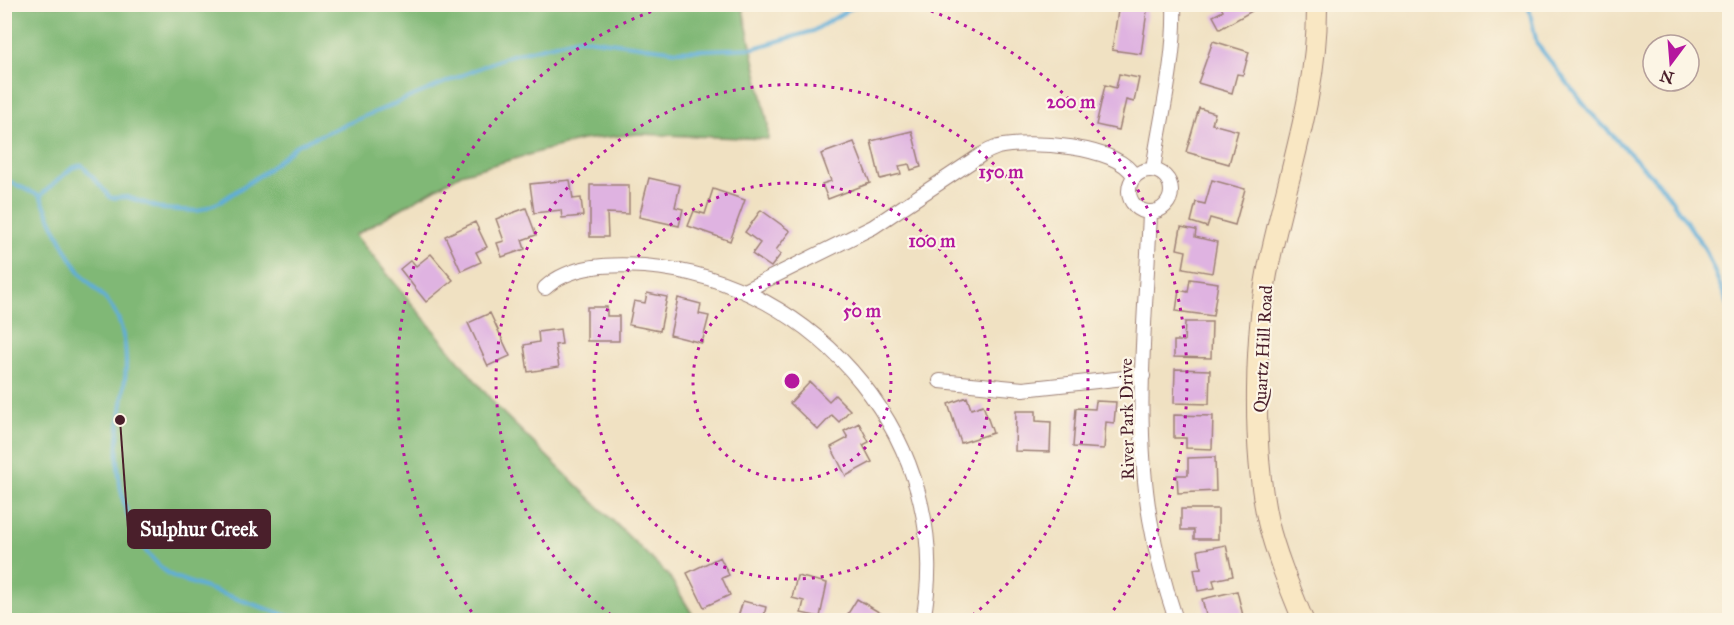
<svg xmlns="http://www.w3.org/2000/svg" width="1734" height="625" viewBox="0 0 1734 625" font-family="'IM FELL Great Primer',serif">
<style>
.forest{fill:#80b876;stroke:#656c50;stroke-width:1.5}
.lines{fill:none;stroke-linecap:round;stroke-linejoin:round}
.stream{stroke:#5eadd8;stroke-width:4}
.building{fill:#dfb3e1}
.street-casing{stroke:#9d8076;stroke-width:16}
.secondary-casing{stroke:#9d8076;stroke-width:22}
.street{stroke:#fff;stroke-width:14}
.secondary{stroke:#f9e7c3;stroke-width:20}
.ring{fill:none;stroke:#b5179e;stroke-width:3;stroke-dasharray:3 6}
.labels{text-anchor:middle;stroke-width:4.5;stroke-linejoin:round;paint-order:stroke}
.street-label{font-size:18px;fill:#4a1f2b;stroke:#fcf5e5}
.centre{fill:#b5179e;stroke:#fcf5e5;stroke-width:3}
.ring-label{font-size:18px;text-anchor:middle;font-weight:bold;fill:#b5179e;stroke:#fcf5e5;stroke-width:4.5;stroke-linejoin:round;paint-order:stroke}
.leader{fill:none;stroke:#4a1f2b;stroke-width:2}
.callout-dot{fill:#4a1f2b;stroke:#fcf5e5;stroke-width:2}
.callout{fill:#4a1f2b;stroke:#4a1f2b;stroke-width:2}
.callout-label{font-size:20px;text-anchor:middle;font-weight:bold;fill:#fff}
</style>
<rect width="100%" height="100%" fill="#fcf5e5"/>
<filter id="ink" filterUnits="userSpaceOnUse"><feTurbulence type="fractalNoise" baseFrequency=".0167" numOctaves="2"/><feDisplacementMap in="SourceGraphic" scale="12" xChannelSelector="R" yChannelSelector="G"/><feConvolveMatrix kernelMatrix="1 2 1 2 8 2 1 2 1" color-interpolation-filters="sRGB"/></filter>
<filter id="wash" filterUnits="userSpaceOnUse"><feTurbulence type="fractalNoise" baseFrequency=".008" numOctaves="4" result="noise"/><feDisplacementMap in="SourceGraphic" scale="24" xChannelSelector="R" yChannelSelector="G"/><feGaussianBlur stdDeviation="1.35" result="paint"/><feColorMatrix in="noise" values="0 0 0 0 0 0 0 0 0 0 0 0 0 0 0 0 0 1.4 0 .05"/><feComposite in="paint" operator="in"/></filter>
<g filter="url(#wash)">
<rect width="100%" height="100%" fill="#f0e1c2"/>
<path class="forest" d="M4,5H742L768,124V139L637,134L581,140L461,174L355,235L498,408L669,576L696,620H5Z"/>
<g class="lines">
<path class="stream" d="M1528,4L1537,44L1590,112L1664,189L1705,249L1730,309
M4,179L40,196C52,220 62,247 78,269C90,287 109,297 118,318C135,363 120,396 118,440C115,489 130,550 174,577L299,620
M40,196L72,168L82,165L111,198L127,197L163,209L198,211L220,202L266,171L297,145L508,56L579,38L677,51L754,48L813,31L858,4"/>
</g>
<g id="blocks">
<path class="building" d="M1119,4H1148L1141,54L1112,50Z
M1219,4H1249L1252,11L1220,29L1213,16L1223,11Z
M1213,41L1249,52L1243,75L1237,74L1232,93L1198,83Z
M1119,74L1139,78L1134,102L1126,100L1119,130L1096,125L1105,85L1116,88Z
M1199,108L1215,113L1212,124L1238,131L1229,164L1186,152Z
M912,131L921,167L911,170L909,164L899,166L901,174L880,179L871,141Z
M854,142L870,183L828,199L822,184L831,181L821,154Z
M649,178L680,185L675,207L683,209L679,226L639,217Z
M570,180L573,199L581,198L583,216L562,218L561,210L534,213L530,184Z
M1212,180L1245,189L1235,225L1210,218L1207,227L1191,222L1196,202L1205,204Z
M590,185H629V214L607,213L608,237H590Z
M713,189L745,200L730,241L688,226L694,211L705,214Z
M526,208L536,235L522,240L525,249L502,257L497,243L504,241L496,219Z
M761,210L790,231L776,250L781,254L771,267L752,254L760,243L745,232Z
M475,222L487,247L476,252L481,262L461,271L445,236Z
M1181,227L1196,230L1195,237L1217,242L1212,273L1183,268L1186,251L1177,249Z
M431,254L453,280L426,302L400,269L411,260L416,266Z
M1190,279L1218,283L1213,316L1176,311L1179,290L1188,292Z
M647,293L667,297L660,331L629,325L634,301L645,303Z
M678,298L701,304L699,314L709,316L702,343L670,335Z
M587,307H607V316H619V341H587Z
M490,313L510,356L488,366L468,323Z
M1185,322H1212L1211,358L1174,357V341H1184Z
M560,329L562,344L555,345L559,367L528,372L524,345L539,342L538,332Z
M1175,369L1210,370L1209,404L1174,403Z
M810,382L829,401L835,395L850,410L839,422L832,415L818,430L790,403Z
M967,397L971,409L983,405L993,433L961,443L948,404Z
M1096,401L1116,402L1114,423L1106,422L1104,449L1073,447L1076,408L1095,409Z
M1016,411H1036V421L1051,422L1050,452L1015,451Z
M1174,415L1213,416L1212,449L1186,448V438H1174Z
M859,423L869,442L863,445L872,462L846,476L831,447L848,438L844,431Z
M1215,457L1216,491L1178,493L1177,475H1188V458Z
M1181,509H1218V539H1194V530H1181Z
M1226,545L1233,576L1213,580L1215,588L1198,591L1194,569L1201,568L1198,550Z
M720,557L729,575L722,578L730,595L704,607L687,573Z
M797,576L827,583L820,617L801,613L804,601L792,598Z
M1237,591L1244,620H1220L1219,616L1207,619L1202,599Z
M857,599L887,617L884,620H844Z
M743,601L766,607L763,620H737Z"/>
</g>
</g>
<g filter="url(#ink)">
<use href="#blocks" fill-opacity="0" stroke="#9d8076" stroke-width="1.5"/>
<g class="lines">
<defs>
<path id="street" d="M1129 191a21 21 0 1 1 42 0a21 21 0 1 1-42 0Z
M1153,170C1161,115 1176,61 1174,4
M1150,213C1146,314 1133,418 1150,519C1156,554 1165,587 1176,620
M545,288C571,264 611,264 644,266C818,279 957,446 923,620
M746,290L873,227L981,155C986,152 992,149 998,147C1029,140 1117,145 1134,176
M940,381L1023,389L1143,376"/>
<path id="secondary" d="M1303,620C1290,588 1276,555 1268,522C1252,450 1254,330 1270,259C1288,174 1318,93 1317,4"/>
</defs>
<use href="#street" class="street-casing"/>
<use href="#secondary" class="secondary-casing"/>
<use href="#street" class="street"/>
<use href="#secondary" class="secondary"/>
</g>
</g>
<g class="ring">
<circle cx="792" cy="381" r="99"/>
<circle cx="792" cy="381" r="198"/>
<path d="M618 620A296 296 0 1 1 966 620"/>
<path d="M477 619A395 395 0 0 1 670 5M914 5A395 395 0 0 1 1107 619"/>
</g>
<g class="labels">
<g class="street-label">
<text transform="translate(1263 349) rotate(-87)" y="6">Quartz Hill Road</text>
<text transform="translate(1127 419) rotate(-91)" y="6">River Park Drive</text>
</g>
</g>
<circle cx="792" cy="381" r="9" class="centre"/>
<g class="ring-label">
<text x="1071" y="108">200 m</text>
<text x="1001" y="178">150 m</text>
<text x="932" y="247">100 m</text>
<text x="862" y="317">50 m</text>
</g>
<path class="leader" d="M120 420L128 529"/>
<circle class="callout-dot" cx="120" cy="420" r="6"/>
<rect class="callout" x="128" y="510" width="142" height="38" rx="6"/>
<g class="callout-label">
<text x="199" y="536">Sulphur Creek</text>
</g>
<rect width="1734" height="625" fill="none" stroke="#fcf5e5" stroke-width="24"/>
<g transform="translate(1671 63) rotate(196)"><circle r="28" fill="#fcf5e5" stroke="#b59f9b" stroke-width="1.5"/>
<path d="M0-4.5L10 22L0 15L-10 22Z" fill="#b5179e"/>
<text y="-9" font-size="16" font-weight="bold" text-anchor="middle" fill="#4a1f2b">N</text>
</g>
</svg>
